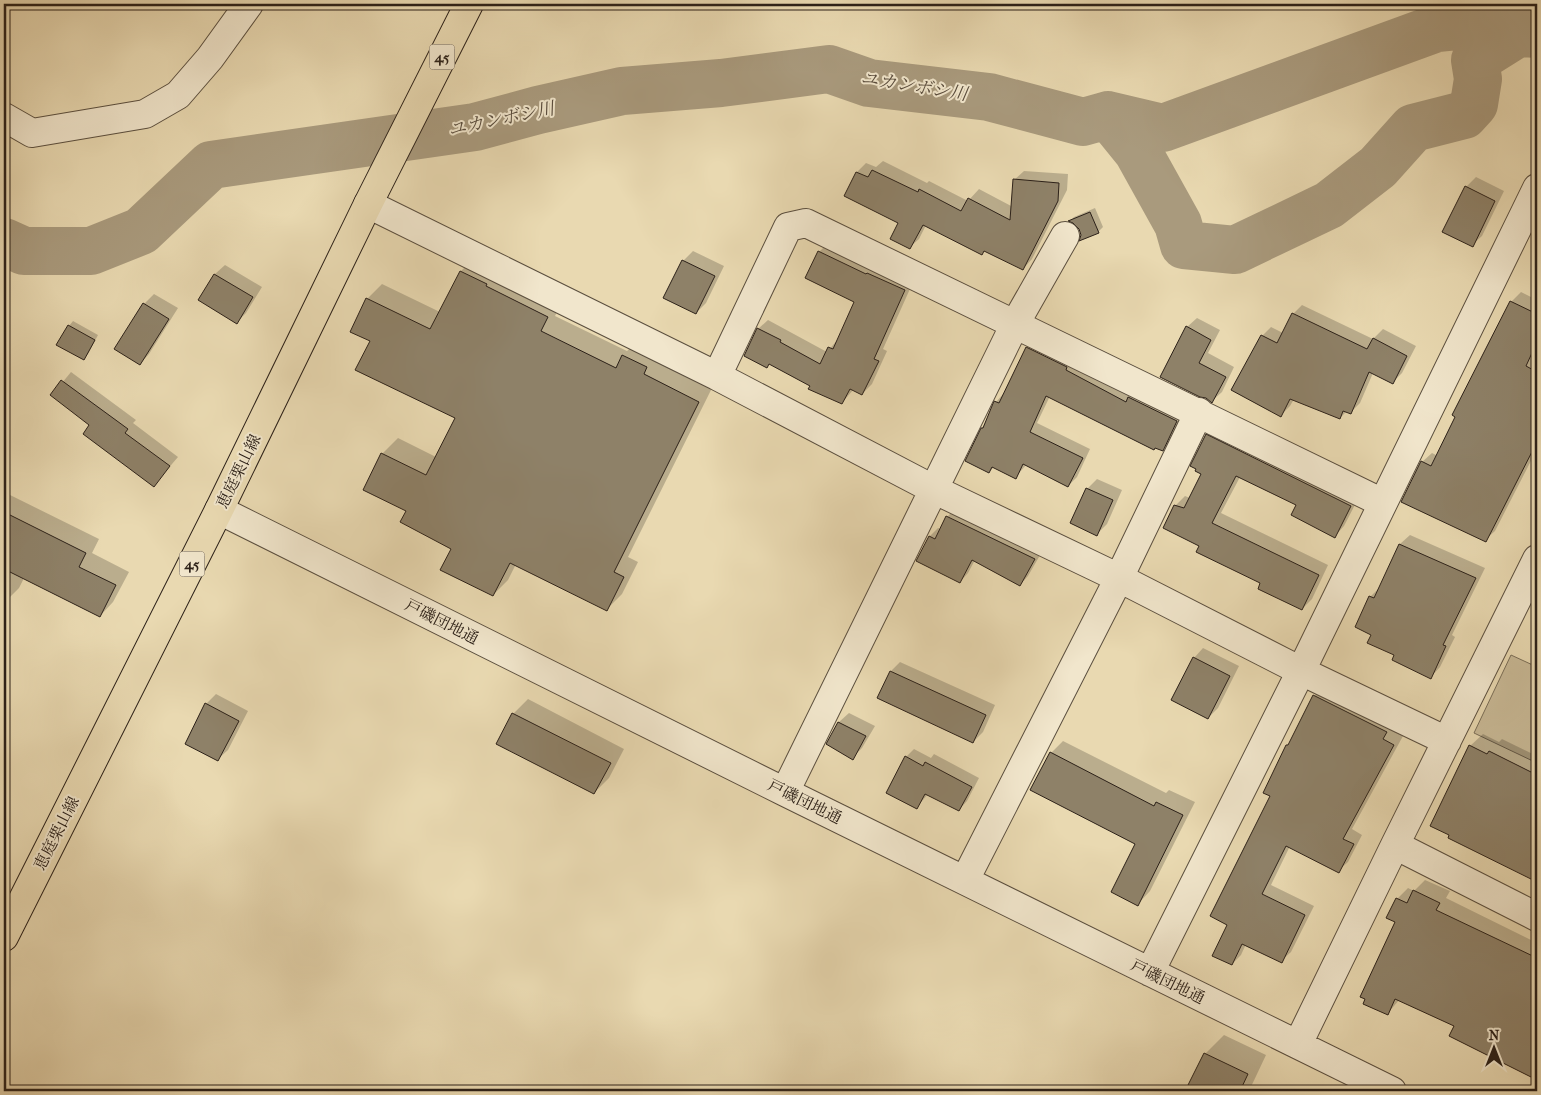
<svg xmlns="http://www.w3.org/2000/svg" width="1541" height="1095" viewBox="0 0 1541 1095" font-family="'IM FELL French Canon','Noto Serif JP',serif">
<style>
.green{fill:#c9ba97;stroke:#7a6e58}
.shadow{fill:#0003}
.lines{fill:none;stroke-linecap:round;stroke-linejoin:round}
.river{stroke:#a99a7d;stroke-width:48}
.building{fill:#8e8168;stroke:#2c2119}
.minor-casing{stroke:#5b4f3f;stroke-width:30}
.major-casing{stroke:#2c2119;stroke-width:30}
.minor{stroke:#f1e6cc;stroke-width:28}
.major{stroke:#e9d9b1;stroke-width:28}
.labels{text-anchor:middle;stroke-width:4;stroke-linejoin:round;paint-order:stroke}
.shield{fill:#f1e6cc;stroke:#675c4f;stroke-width:1}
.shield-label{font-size:15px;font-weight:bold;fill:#2c2119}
.street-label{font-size:16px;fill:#2c2119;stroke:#f1e6cc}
.water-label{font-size:18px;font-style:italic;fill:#584b3c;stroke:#f1e6cc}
</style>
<rect width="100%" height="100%" fill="#e9d9b1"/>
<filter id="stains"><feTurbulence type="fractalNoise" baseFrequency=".004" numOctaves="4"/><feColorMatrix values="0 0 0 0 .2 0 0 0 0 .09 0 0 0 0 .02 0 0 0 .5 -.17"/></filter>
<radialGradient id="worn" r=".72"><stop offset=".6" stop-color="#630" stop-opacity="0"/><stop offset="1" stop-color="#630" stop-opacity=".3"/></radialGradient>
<path class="green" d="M1511,655L1537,667V763L1474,733Z"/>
<path class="shadow" d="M883,161L927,183L929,181L968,201L979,189L1013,207L1014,180L1024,171L1068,174L1067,190L1032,259L1023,269L985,250L982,254L926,225L919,239L909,248L899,223L845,196L857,172L866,163L876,167Z
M1476,177L1504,191L1482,236L1472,245L1466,187Z
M1095,208L1103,227L1098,232L1082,235L1080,228L1071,220L1074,217Z
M829,242L914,280L883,349L887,351L872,384L862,394L853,390L842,403L811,386L758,329L768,320L827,352L839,338L855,301L819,252Z
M693,251L724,266L706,303L696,313L683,261Z
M476,256L562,302L555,316L627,351L638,341L713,386L628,557L638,562L622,594L607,609L516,564L508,580L493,595L453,548L408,510L365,489L382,454L398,438L436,457L456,417L371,341L367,299L382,284L440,312L461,271Z
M225,265L262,287L246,313L237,322L200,300L215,274Z
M1521,292L1537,300V449L1495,531L1485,540L1422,462L1432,453L1438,456L1457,417L1454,415L1511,302Z
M154,294L178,308L149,354L140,364L115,349L144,304Z
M1302,305L1373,339L1383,329L1416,346L1402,373L1393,382L1373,373L1360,403L1351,412L1347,411L1340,418L1294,399L1290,406L1281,415L1262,336L1271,327L1283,333L1293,314Z
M1197,318L1220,330L1208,353L1234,367L1222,392L1212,401L1207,397L1187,327Z
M73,321L98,335L88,354L83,358L69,326Z
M1035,339L1185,412L1171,441L1162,450L1050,396L1037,423L1090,449L1077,477L1068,486L1026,465L1015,478L994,467L989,472L982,428L996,402L1004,393L1027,348Z
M71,372L136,420L133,423L178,457L154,485L91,425L52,395Z
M1216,425L1359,497L1344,526L1335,536L1298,504L1240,477L1221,513L1328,565L1312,599L1302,609L1200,545L1175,506L1185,496L1190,498L1203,474L1207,435Z
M1097,479L1122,490L1107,524L1097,534L1087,489Z
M4,492L99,539L92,553L129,572L113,602L100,616L24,578L19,588L5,602L4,601Z
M956,508L1043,550L1028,576L1020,585L975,560L968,573L960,582L918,560L930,536L938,528L941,529L947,517Z
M1410,535L1485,568L1452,635L1455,637L1440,667L1431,677L1396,655L1372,634L1356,626L1370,597L1380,587L1400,544Z
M1203,648L1239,666L1218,708L1208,718L1194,658Z
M900,662L995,705L983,732L973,742L891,671Z
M1323,687L1395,722L1391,730L1403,736L1352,829L1362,835L1348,862L1338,871L1290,846L1271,885L1314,906L1291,952L1281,961L1246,944L1241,955L1232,964L1229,924L1287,745L1291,742L1314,696Z
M216,694L248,711L228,750L218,759L206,704Z
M528,699L624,749L609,778L594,793L513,714Z
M849,713L875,726L862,748L852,758L827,744L839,722Z
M1483,734L1499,742L1502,739L1537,756V881L1488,857L1470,746Z
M1063,741L1166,793L1169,790L1195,802L1150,891L1138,904L1136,844L1051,753Z
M914,749L931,758L934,754L979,778L967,801L959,810L928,794L917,807L906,757Z
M1425,880L1450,891L1446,898L1537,943V1091H1530L1536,1078L1456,1026L1400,999L1388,1013L1397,921V899L1408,888L1414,891Z
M1224,1035L1266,1055L1249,1091H1187L1205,1054Z"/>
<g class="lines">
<path class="river" d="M1108,115L1163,128L1437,28L1497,22L1518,33
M4,242L24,251H91L141,231L211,165L475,127L538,110L622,91L721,83L829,69L869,83L989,97L1083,122L1108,115L1138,152L1178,224L1184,245L1235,250L1329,205L1378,167L1413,128L1464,115L1474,104L1478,79L1475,60L1518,33L1537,34"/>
</g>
<path class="building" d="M872,170L918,192L919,189L961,211L968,198L1010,220L1013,179L1059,183L1058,201L1023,270L984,251L982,255L923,225L910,249L890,239L898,223L844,196L856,172L868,177Z
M1465,186L1495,201L1473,247L1442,232Z
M1090,212L1099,233L1079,241L1081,235L1079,229L1073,223L1068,221Z
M818,251L866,274L867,273L905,290L874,359L879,361L862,395L850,389L842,404L808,389L810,386L769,364L767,368L744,356L757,328L781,340L780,342L820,364L828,347L833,349L854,302L805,278Z
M682,260L715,276L696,314L663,298Z
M460,271L487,284L486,286L548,317L541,331L616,368L622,355L647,367L644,374L699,402L614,572L624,577L607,611L510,563L493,596L440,570L451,549L400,522L406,511L363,490L381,453L426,475L455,418L355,370L370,341L350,332L366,298L430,329Z
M214,274L253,297L237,324L198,300Z
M1510,301L1537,314V342L1526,366L1537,372V442L1486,542L1401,502L1421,461L1431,466L1455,417L1452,415Z
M143,303L169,319L140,365L114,349Z
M1292,313L1367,349L1373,338L1407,356L1393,384L1369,372L1351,414L1343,411L1340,419L1290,399L1281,417L1231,390L1261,335L1277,343Z
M68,325L95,340L84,360L56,345Z
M1186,326L1211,340L1199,363L1226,377L1212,403L1206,398L1200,397L1160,377Z
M1026,347L1067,367L1066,370L1126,402L1128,397L1177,421L1163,451L1155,448L1154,450L1046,396L1030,432L1083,458L1068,487L1023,464L1016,479L992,467L989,473L965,461L981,428H983L994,401L999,403Z
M61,380L128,429L125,433L170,466L154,487L83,434L89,425L50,395Z
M1206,434L1351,506L1335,538L1291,515L1296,505L1236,476L1212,523L1319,575L1302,610L1258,589L1260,583L1196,552L1199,546L1163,528L1174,505L1184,508L1201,474L1195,471L1196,469L1190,466Z
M1086,488L1113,500L1097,536L1070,523Z
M4,512L86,553L79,567L116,585L100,617L4,569Z
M946,516L1035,559L1020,586L972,560L960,583L916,561L929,536L935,539Z
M1399,544L1476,578L1443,645L1446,646L1431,679L1392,660L1394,655L1367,643L1371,635L1355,627L1369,596L1374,598Z
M1193,657L1230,676L1208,719L1171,700Z
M890,671L986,715L973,743L877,698Z
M1313,695L1387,732L1383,739L1394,745L1343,839L1354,844L1339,873L1286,846L1262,894L1305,915L1282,963L1242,944L1232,965L1212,956L1227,925L1210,916L1270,796L1263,793L1286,745H1288Z
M205,703L239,721L218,761L185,744Z
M512,713L611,763L594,794L496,744Z
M838,722L866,736L853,760L826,744Z
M1469,745L1487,754L1489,751L1537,775V882L1448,838L1449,835L1430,826Z
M1050,752L1154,806L1156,802L1183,815L1138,906L1111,892L1135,844L1030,790Z
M905,756L923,766L925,762L972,787L959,811L925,794L917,809L886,793Z
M1413,890L1440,903L1436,910L1537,958V1080L1449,1036L1454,1026L1395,999L1388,1015L1363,1004L1365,999L1360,997L1395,922L1386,918L1396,898L1407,903Z
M1204,1053L1248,1074L1240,1091H1185Z"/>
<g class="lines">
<defs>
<path id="minor" d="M4,117L32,133L145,114L178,95L210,58L249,4
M368,204L717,376L933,489L1119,578L1301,671L1447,741
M717,376L788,227L806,223L1383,503
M219,510L785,792L1392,1091
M785,792L1015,324L1065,236
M1395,845L1537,917
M965,880L1119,578L1199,412
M1150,972L1301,671L1537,188
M1298,1044L1395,845L1537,559"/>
<path id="major" d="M4,937L219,510L368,204L469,4"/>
</defs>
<use href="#minor" class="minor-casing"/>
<use href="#major" class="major-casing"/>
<use href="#minor" class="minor"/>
<use href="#major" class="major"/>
</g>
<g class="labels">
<g class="shield">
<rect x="429.5" y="44.5" width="25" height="25" rx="4"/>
<rect x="179.5" y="551.5" width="25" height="25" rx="4"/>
</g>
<g class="shield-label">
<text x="442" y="62">45</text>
<text x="192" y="569">45</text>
</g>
<g class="street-label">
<text transform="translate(238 471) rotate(-64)" y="6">恵庭栗山線</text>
<text transform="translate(442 621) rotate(27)" y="6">戸磯団地通</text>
<text transform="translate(805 801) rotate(26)" y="6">戸磯団地通</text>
<text transform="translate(56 833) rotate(-63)" y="6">恵庭栗山線</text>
<text transform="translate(1168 981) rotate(26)" y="6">戸磯団地通</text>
</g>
<g class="water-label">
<text transform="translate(914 86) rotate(9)" y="6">ユカンボシ川</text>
<text transform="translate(501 119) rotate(-12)" y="6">ユカンボシ川</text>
</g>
</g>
<rect width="1541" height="1095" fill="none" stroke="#e9d9b1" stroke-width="20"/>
<rect x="5" y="5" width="1531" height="1085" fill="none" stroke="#2c2119" stroke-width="2.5"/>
<rect x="10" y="10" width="1521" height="1075" fill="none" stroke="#2c2119"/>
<g transform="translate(1494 1048)" stroke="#f1e6cc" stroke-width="4" paint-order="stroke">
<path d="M0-4L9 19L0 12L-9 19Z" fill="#2c2119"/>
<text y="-8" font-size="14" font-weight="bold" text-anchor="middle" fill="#2c2119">N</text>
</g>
<rect width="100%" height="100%" filter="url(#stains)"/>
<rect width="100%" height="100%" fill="url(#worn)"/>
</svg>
